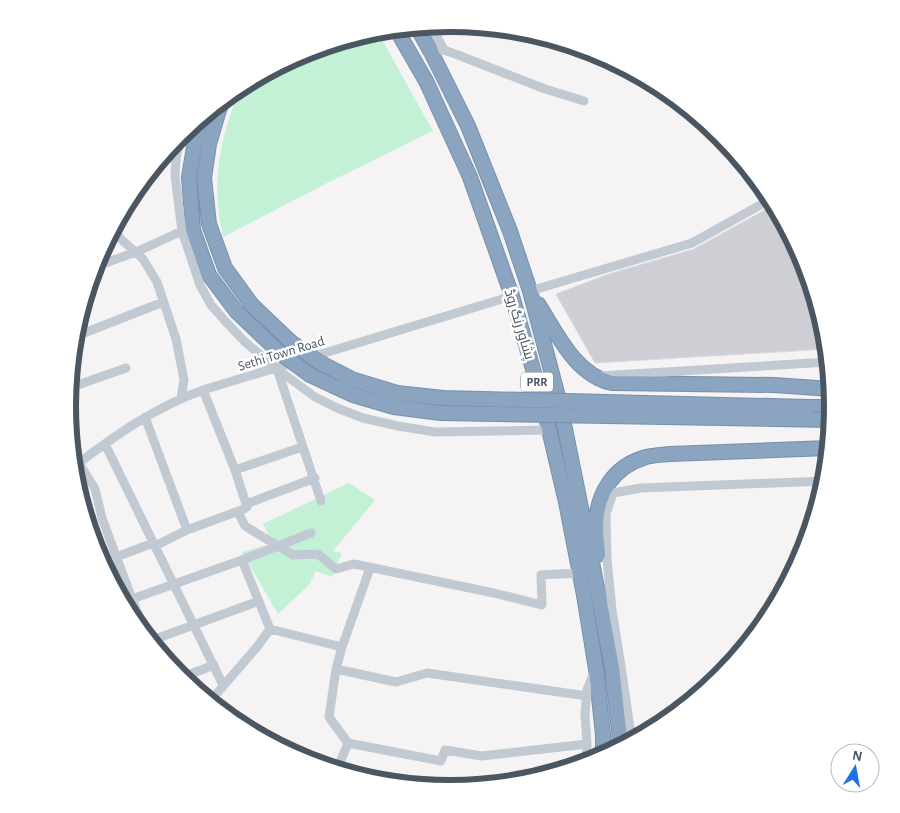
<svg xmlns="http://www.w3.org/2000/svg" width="900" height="813" viewBox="0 0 900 813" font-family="'Alegreya Sans',Cairo,sans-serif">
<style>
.green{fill:#c3f1d5}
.building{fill:#cdcfd5;stroke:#d7d9de}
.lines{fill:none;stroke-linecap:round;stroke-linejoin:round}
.highway-casing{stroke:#7690ad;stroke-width:16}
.minor{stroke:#c1cad2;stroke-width:9}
.highway{stroke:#8ba5c1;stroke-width:14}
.highway-bridge-casing{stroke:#7690ad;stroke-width:16;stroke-linecap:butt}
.highway-bridge{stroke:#8ba5c1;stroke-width:14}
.labels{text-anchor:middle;stroke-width:5;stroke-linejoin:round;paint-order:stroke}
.shield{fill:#fff;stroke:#808990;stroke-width:1}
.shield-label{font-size:12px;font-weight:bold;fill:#4a5661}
.street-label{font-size:14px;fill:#4a5661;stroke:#fff}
.rim{fill:none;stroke:#4a5661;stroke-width:6}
</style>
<rect width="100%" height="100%" fill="#f5f3f3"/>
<path class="green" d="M377,31L433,131L329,182L223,237C221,227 219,216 218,206C214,165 225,125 241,86L304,53Z
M349,483L375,500L333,551L342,553L332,577L316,571L309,585L278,614L242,552L273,543L263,524Z"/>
<path class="building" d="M774,205L804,260L825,332L827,349L595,363L556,294L609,274L694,249Z"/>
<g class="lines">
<defs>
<path id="highway" d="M417,27L431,52L468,126L510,231L530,291L560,404L598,592L612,668L619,730L620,748
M396,29L426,81L470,177L512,296L543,404L566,502L584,595L596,669L603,735V756
M223,100L219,110L209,144L204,178L209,224L225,268L252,305
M202,117L195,141L189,177L193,230L209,275L236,311
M538,304C557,333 575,375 612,383L774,385L831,389
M809,407H833
M598,555C597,545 596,534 596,524C597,493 614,467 643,458C651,455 661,455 670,454L829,448"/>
</defs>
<use href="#highway" class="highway-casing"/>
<path class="minor" d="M431,26L444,50
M431,52L444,50L458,55L545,89L584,101
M180,135L176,160L175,175L179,208L182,231L200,285L211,305L227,323L244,341L277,369L315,397L337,408L363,418L398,426L435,432L549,430
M112,231L143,259L157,282L176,339L184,380L181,398
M94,267L136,252L182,231
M530,291L692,243L771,199
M74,337L163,302
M277,369L321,501
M599,376L828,362
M69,388L126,368
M145,417L187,530
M105,444L223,685
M79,463L95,489L102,518L132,599L149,640
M73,467C115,436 153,408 203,390L512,296
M235,470L302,447
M246,504L315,478
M238,512L245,526L293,555L318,554L336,569L354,564L494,593L542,605L541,575L580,573
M155,546L187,530L244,509L247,507L235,470L203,390
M116,557L153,543
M242,560L270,629
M132,599L242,560L311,533
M612,610L620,660L632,741
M603,620L612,610L607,559L606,514L613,493L641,488L825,481
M150,641L259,601
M342,647L336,669L396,682L427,673L587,696
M336,669L329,717L348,743
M180,678L214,665
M207,699H212L257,647L270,629L342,647L370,568
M292,754L338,767L348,743L441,761L445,750L482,756L587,744
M586,763L587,744L585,714L587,690L595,670"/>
<use href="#highway" class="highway"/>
<defs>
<path id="highway-bridge" d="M252,305L291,342L319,362L354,380L397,393L443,398L809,407
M236,311L280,353L310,375L353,395L394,407L441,413L831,420"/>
</defs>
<use href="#highway-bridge" class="highway-bridge-casing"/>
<use href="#highway-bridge" class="highway-bridge"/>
</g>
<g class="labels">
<rect class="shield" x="521" y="372.5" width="32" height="19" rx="4"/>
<g class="shield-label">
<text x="537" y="386">PRR</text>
</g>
<g class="street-label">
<text transform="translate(520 324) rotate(73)" y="5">پشاور رنگ روڈ</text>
<text transform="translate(281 353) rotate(-17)" y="5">Sethi Town Road</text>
</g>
</g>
<path d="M0 0H900V813H0ZM76 406a374 374 0 1 1 748 0a374 374 0 1 1-748 0Z" fill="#fff" fill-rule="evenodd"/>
<path class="rim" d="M76 406a374 374 0 1 1 748 0a374 374 0 1 1-748 0Z"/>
<g transform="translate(855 768) rotate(11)"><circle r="24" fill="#ffffff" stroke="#b7bbc0"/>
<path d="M0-4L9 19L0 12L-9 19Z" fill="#1a73e8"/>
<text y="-8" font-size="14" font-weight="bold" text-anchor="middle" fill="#4a5661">N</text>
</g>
</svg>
